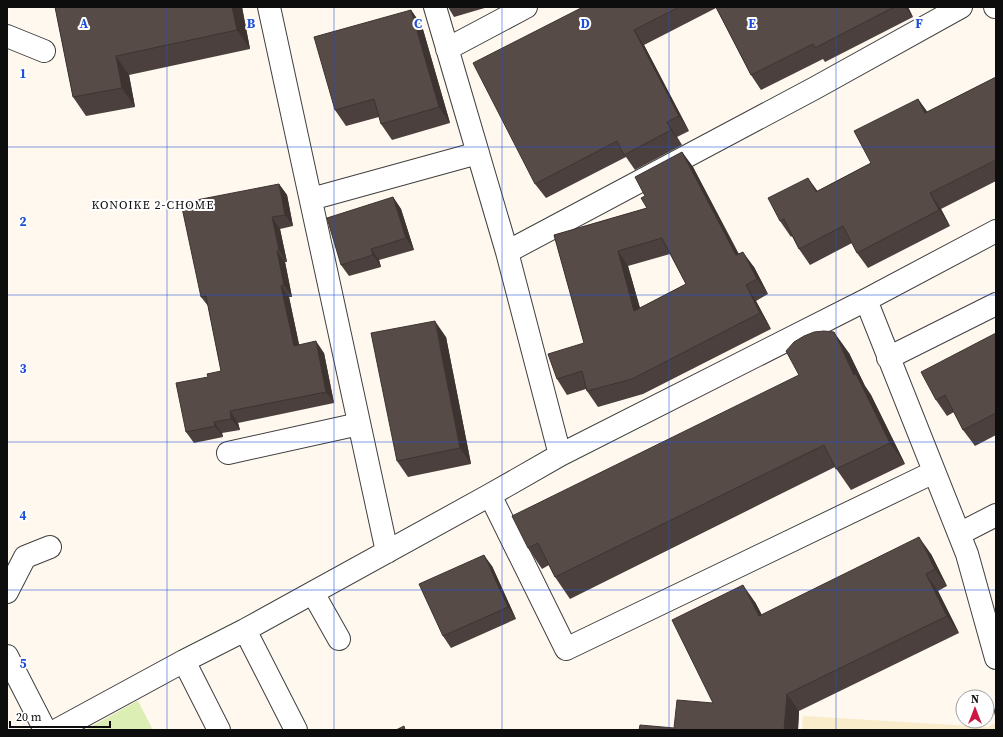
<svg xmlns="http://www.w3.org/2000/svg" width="1003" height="737" viewBox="0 0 1003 737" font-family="'Source Serif 4',serif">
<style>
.farmland{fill:#f8ecca}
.green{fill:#dceeb3}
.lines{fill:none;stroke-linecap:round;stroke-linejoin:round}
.minor-casing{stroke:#404040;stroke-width:24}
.minor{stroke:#fff;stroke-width:22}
.wall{fill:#4b403e;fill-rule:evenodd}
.shaded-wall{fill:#3d3432}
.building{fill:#574b48;stroke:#3d3432;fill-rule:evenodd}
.grid{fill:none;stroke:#1d4ed8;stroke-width:1;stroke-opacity:0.55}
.labels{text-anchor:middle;stroke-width:4;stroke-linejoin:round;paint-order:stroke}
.neighbourhood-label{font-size:12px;letter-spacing:1px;fill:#0d0d0d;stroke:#fff}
.grid-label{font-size:13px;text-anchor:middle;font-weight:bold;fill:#1d4ed8;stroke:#fff;stroke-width:4;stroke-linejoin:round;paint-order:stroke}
</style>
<rect width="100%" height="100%" fill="#fff8ee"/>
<path class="farmland" d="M803,716L988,727L996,723V730H802Z"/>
<path class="green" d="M138,701L153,730H85L137,701Z"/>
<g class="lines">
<defs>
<path id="minor" d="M269,7L387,552
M435,7L507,252L560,455
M995,7H996
M7,36L44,51
M447,49L526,7
M311,199L478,153
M507,252L815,88L961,7
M866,300L967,554L996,658
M888,358L996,304
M228,453L359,424
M490,495L566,649L934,472
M959,534L996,515
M7,592L25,557L50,547
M313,593L339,639
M245,630L296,730
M7,656L45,730
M184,661L219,730
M57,730L184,661L245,630L490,495L560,455L866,300L996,231"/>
</defs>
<use href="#minor" class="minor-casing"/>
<use href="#minor" class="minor"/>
</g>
<path class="wall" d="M55,7H242L250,49L129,75L135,107L86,116L73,97Z
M448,7H488L454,17Z
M583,7H908L913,17L825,62L823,59L761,90L751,75L716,8L644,45L689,131L677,137L682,145L635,170L626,157L546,198L535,184Z
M411,10L422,26L450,123L392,140L381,124L379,117L346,126L335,110Z
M996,77V181L941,209L950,226L868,268L857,253L852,243L810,265L799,249L792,236L791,237L780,221L817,191L871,163L918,99L927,112Z
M682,152L693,167L739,254L754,267L768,294L756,301L771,329L643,394L598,407L587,391L586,389L567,395L557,379L584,343L554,235L647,208L645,196ZM670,254L686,284L640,308L628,266Z
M279,184L287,195L293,226L280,229L287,262H285L292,297H289L299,345L324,353L334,403L238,423L240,430L222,433L223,437L194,443L186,432L208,377L221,371L208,306L201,297Z
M393,197L401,209L414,250L379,260L381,267L349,276L341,265Z
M996,333V435L975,446L963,430L954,412L947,416L936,400Z
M446,337L471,464L408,477L397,461Z
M849,353L865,386L871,395L905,464L851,490L835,467L570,599L555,577L549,565L542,569L528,548Z
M931,554L947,586L938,591L959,633L799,711L798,730H639L674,728L713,703L755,602L762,615Z
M492,566L516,619L451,648L443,636Z"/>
<path class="shaded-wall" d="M232,7H242L250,49L237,30Z
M905,7H908L913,17Z
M411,10L422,26L450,123L439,107Z
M634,30L644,45L689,131L679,116Z
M116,56L129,75L135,107L122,88Z
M918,99L929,114L925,113Z
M667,122L677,137L682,145L671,130Z
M682,152L693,167L747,271L736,255Z
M808,178L819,193L816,192Z
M279,184L287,195L293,226L285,215Z
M930,193L941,209L950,226L939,210Z
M393,197L401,209L414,250L406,238Z
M272,217L280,229L287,262L279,250Z
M371,249L379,260L381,267L373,255Z
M277,251L285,262L292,297L284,285Z
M618,251L628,266L645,326L634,311Z
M743,252L754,267L768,294L757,279Z
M746,285L756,301L771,329L760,313Z
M281,286L289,297L302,358L294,346Z
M435,321L446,337L471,464L460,448Z
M834,332L849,353L865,386L871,395L905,464L890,443L854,375Z
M316,341L324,353L334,403L326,392Z
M230,411L238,423L240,430L231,419Z
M214,422L222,433L223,437L215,426Z
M919,537L931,554L947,586L935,569Z
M484,555L492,566L516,619L508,607Z
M926,574L938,591L959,633L947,616Z
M743,585L755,602L771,633L759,616Z
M787,694L799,711L798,730H784Z"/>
<path class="building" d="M55,7H232L237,30L116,56L122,88L73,97Z
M583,7H679L634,30L679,116L667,122L671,130L624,155L617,141L535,184L473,63Z
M716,7H894L815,48L813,44L751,75Z
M411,10L439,107L381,124L374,99L335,110L314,37Z
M996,77V160L930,193L939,210L857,253L843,226L799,249L784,219L780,221L768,198L808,178L816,192L871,163L854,131L918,99L925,113Z
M682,152L736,255L743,252L757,279L746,285L760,313L632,379L587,391L582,371L557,379L548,354L584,343L554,235L647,208L641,198L645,196L635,177ZM662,238L686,284L634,311L618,251Z
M279,184L285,215L272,217L279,250L277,251L284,285L281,286L294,346L316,341L326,392L230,411L231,419L214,422L215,426L186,432L176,383L208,377L207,374L221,371L206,296L201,297L181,203Z
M393,197L406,238L371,249L373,255L341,265L327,218Z
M435,321L460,448L397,461L371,333Z
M824,331L834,332L854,375L856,374L890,443L836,469L824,445L555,577L538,543L528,548L512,516L799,375L786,351L794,342L804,336L814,332Z
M996,333V413L963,430L945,395L936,400L921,372Z
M919,537L935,569L926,574L947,616L787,694L784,730H639L640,725L674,728L677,700L713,703L672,620L743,585L759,616Z
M484,555L508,607L443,636L419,584Z
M994,709L996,710V718Z
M404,726L405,730H396Z"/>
<path class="grid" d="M167,7V730M334,7V730M502,7V730M669,7V730M836,7V730M7,147H996M7,295H996M7,442H996M7,590H996"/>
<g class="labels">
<g class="neighbourhood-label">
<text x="153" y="209">KONOIKE 2-CHOME</text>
</g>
</g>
<g class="grid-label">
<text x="84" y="28">A</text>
<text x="251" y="28">B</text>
<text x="418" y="28">C</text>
<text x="585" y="28">D</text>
<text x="752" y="28">E</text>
<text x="919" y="28">F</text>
<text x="23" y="78">1</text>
<text x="23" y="226">2</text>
<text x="23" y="373">3</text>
<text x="23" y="520">4</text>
<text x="23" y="668">5</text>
</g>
<rect width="1003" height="737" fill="none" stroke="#0d0d0d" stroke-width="16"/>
<g transform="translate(975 709)"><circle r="19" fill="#ffffff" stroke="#9e9e9e"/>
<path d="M0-3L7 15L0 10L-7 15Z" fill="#cb1842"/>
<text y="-6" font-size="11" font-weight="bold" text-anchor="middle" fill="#0d0d0d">N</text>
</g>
<path d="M10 721v6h100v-6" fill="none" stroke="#0d0d0d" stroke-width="2"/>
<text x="16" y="721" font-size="12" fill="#0d0d0d" stroke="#ffffff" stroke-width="3" paint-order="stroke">20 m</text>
</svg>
